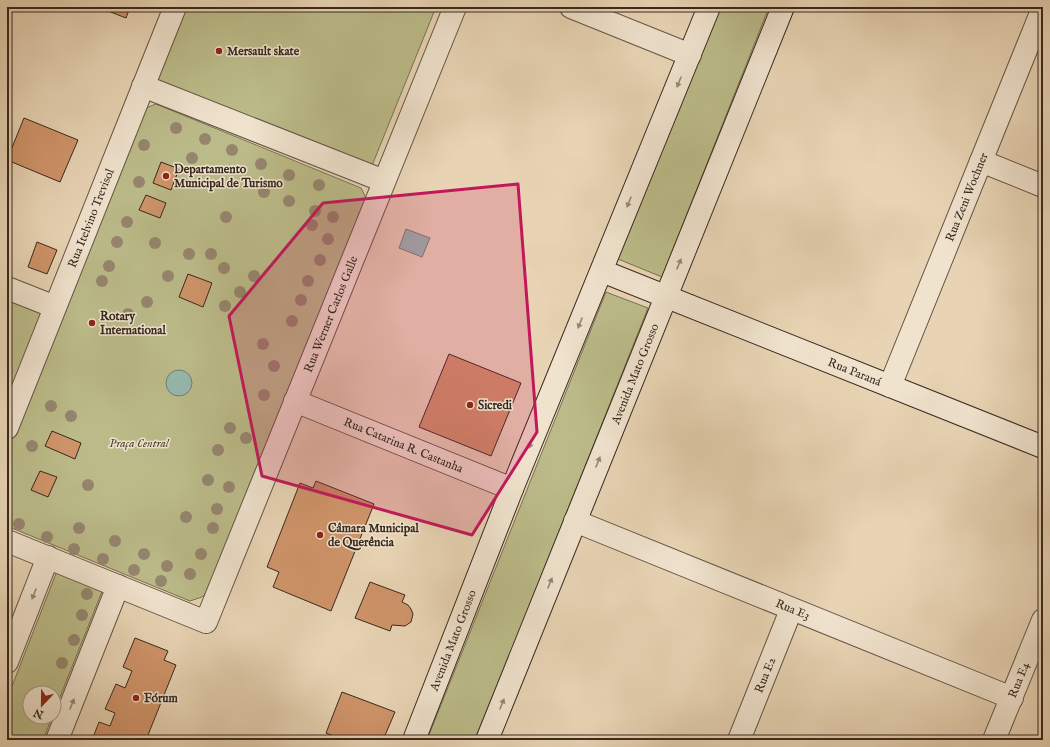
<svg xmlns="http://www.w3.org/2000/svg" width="1050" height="747" viewBox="0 0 1050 747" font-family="'IM FELL English',serif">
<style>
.green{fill:#bbbb89;stroke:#7a7254}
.water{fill:#97b8af;stroke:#717f75}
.building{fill:#d0946a;stroke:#38291f}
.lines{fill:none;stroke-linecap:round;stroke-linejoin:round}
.street-casing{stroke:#645444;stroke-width:24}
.secondary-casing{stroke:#38291f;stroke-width:24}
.street{stroke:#f0e3ce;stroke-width:22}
.secondary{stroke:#f0e3ce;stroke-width:22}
.tree{fill:#96866e}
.oneway{fill:#948676}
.marked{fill:#c2185b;fill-opacity:0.2;stroke:#c2185b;stroke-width:3;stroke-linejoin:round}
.poi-dot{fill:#8f2418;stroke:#f0e3ce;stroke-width:1.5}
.labels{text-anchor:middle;stroke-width:3;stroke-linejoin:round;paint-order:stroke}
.poi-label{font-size:12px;font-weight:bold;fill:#38291f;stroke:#f0e3ce;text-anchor:start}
.street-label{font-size:12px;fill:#38291f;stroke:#f0e3ce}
.park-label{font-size:12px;font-style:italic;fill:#524634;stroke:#f0e3ce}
</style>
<rect width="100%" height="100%" fill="#e8d4b4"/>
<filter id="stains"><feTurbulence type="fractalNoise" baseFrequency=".005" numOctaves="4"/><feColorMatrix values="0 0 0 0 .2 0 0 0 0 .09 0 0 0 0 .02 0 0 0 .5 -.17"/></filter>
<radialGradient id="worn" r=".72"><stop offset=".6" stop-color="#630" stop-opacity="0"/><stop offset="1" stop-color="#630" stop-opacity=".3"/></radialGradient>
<path class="green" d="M183,7H436L371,168L154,81Z
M719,7H769L662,277L618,259Z
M156,104L361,188L366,198L211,588L202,597L190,601L7,526V449L143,109Z
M11,290L55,307L7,428V300Z
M606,292L648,308L476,740H427Z
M57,571L103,589L54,712V693H30V717H52L43,740H7V699Z"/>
<path class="water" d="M406,229L430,238L422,257L399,248Z
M166 383a13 13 0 1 1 26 0a13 13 0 1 1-26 0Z"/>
<path class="building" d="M98,7H130L126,18Z
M24,118L78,140L60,182L7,160Z
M161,162L179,169L171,190L153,183Z
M146,195L166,203L160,218L139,210Z
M37,242L57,250L47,274L28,267Z
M188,274L212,283L203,307L179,297Z
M449,354L521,383L491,456L419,427Z
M52,431L81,443L75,459L45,446Z
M40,471L57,477L48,497L31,490Z
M316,481L374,504L331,611L273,587L279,572L267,567L300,483L313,488Z
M370,582L405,595L402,602L408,605L411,609L413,614L411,622L405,626L392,625L390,631L355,618Z
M135,638L168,651L164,660L176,665L146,740H92L99,722L110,726L115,713L105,709L116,684L125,688L132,671L123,667Z
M342,692L395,712L383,740H344L326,733Z"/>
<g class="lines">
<defs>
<g id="street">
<path d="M571,7L690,55"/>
<path d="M143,86L384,181"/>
<path d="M981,161L1043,186"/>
<path d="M7,288L55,307"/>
<path id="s1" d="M890,386L1043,8"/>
<path id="s2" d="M295,401L512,489"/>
<path id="s3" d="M7,428L175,7"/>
<path id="s4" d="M575,521L1012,698"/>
<path id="s5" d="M7,541L206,622L455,7"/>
<path d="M7,662L48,557"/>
<path d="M57,740L118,586"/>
<path id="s6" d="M739,740L791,610"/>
<path id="s7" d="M994,740L1043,620"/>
</g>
<g id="secondary">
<path id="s8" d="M602,271L1043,447"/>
<path id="s9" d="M414,740L512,489L709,7"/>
<path id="s10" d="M487,740L783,7"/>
</g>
</defs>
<use href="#street" class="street-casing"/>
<use href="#secondary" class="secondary-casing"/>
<use href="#street" class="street"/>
<use href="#secondary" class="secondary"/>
</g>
<g class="tree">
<circle cx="176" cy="128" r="6"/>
<circle cx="205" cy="139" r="6"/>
<circle cx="144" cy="145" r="6"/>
<circle cx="232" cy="150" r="6"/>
<circle cx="192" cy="158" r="6"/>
<circle cx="261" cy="164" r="6"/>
<circle cx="289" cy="175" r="6"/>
<circle cx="139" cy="182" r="6"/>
<circle cx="319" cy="185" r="6"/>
<circle cx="264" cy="192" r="6"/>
<circle cx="289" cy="201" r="6"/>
<circle cx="315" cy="211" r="6"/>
<circle cx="226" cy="217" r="6"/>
<circle cx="333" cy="217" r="6"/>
<circle cx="127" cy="222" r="6"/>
<circle cx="312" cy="225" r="6"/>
<circle cx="328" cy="239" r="6"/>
<circle cx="117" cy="242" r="6"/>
<circle cx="155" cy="243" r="6"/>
<circle cx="189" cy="254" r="6"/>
<circle cx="211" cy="254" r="6"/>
<circle cx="320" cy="260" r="6"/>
<circle cx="109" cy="266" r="6"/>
<circle cx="224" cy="268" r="6"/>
<circle cx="168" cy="276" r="6"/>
<circle cx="254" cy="276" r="6"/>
<circle cx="102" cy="281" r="6"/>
<circle cx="308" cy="281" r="6"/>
<circle cx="240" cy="292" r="6"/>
<circle cx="301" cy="300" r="6"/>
<circle cx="147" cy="302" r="6"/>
<circle cx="225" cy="306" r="6"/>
<circle cx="128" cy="314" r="6"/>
<circle cx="292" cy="321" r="6"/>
<circle cx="263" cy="344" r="6"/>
<circle cx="274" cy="366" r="6"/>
<circle cx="264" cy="395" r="6"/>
<circle cx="51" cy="406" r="6"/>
<circle cx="71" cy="416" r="6"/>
<circle cx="230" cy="428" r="6"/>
<circle cx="246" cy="438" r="6"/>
<circle cx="32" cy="446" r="6"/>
<circle cx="218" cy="450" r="6"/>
<circle cx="208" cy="480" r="6"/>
<circle cx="88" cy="485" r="6"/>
<circle cx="229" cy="487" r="6"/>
<circle cx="217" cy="509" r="6"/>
<circle cx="186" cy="517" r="6"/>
<circle cx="19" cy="524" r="6"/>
<circle cx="79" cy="528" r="6"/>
<circle cx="213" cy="528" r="6"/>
<circle cx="47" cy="537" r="6"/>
<circle cx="115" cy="541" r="6"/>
<circle cx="74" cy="549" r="6"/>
<circle cx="144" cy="554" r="6"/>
<circle cx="201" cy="554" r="6"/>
<circle cx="103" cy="559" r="6"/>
<circle cx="167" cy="566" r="6"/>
<circle cx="134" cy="570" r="6"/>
<circle cx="190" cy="574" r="6"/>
<circle cx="161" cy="581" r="6"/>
<circle cx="87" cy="594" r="6"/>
<circle cx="82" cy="615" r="6"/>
<circle cx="74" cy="640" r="6"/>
<circle cx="62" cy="663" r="6"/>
</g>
<defs><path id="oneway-solid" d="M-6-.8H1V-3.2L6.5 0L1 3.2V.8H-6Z"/></defs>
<g class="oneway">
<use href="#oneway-solid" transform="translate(679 82) rotate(112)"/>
<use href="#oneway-solid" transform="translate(629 202) rotate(112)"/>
<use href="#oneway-solid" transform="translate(679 264) rotate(-68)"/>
<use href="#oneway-solid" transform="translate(580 323) rotate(112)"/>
<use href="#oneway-solid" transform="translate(531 443) rotate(112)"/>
<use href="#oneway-solid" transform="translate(598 462) rotate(-68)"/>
<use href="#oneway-solid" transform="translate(550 583) rotate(-68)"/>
<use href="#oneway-solid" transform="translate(34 594) rotate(112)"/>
<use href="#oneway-solid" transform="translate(72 704) rotate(-68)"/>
<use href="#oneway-solid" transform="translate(502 704) rotate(-68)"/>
</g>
<path class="marked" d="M518,184L537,432L472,535L262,476L229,316L323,203Z"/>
<g class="poi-dot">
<circle cx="219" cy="51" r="4"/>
<circle cx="166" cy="176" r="4"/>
<circle cx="92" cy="323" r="4"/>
<circle cx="470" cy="405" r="4"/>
<circle cx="320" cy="535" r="4"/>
<circle cx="136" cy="698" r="4"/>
</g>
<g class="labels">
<g class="poi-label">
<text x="227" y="55">Mersault skate</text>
<text x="174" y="173">Departamento<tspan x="174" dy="14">Municipal de Turismo</tspan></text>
<text x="100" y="320">Rotary<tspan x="100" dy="14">International</tspan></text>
<text x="478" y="409">Sicredi</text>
<text x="328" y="532">Câmara Municipal<tspan x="328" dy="14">de Querência</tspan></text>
<text x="144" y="702">Fórum</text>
</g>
<g class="street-label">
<text dy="4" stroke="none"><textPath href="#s1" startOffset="204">Rua Zeni Wochner</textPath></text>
<text dy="4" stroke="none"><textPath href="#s3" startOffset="226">Rua Itelvino Trevisol</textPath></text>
<text dy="4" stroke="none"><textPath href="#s5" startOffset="547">Rua Werner Carlos Galle</textPath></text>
<text dy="4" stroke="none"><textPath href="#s8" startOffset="272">Rua Paraná</textPath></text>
<text dy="4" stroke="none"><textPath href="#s10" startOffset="395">Avenida Mato Grosso</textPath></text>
<text dy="4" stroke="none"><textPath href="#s2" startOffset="117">Rua Catarina R. Castanha</textPath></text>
<text dy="4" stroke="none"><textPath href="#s4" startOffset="235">Rua E3</textPath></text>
<text dy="4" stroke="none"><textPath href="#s9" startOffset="107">Avenida Mato Grosso</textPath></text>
<text dy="4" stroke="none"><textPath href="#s6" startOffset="70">Rua E2</textPath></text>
<text dy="4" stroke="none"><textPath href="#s7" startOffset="65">Rua E4</textPath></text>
</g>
<g class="park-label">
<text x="139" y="447">Praça Central</text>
</g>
</g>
<rect width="1050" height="747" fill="none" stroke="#e8d4b4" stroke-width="24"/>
<rect x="8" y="8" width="1034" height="731" fill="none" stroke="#38291f" stroke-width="2"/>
<rect x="12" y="12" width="1026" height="723" fill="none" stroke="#38291f"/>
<g transform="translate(42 705) rotate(202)"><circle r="19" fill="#f0e3ce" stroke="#a69988"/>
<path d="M0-3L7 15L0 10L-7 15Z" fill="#8f2418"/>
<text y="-6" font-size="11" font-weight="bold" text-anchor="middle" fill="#38291f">N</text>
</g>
<rect width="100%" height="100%" filter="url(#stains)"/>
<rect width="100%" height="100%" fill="url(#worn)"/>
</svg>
